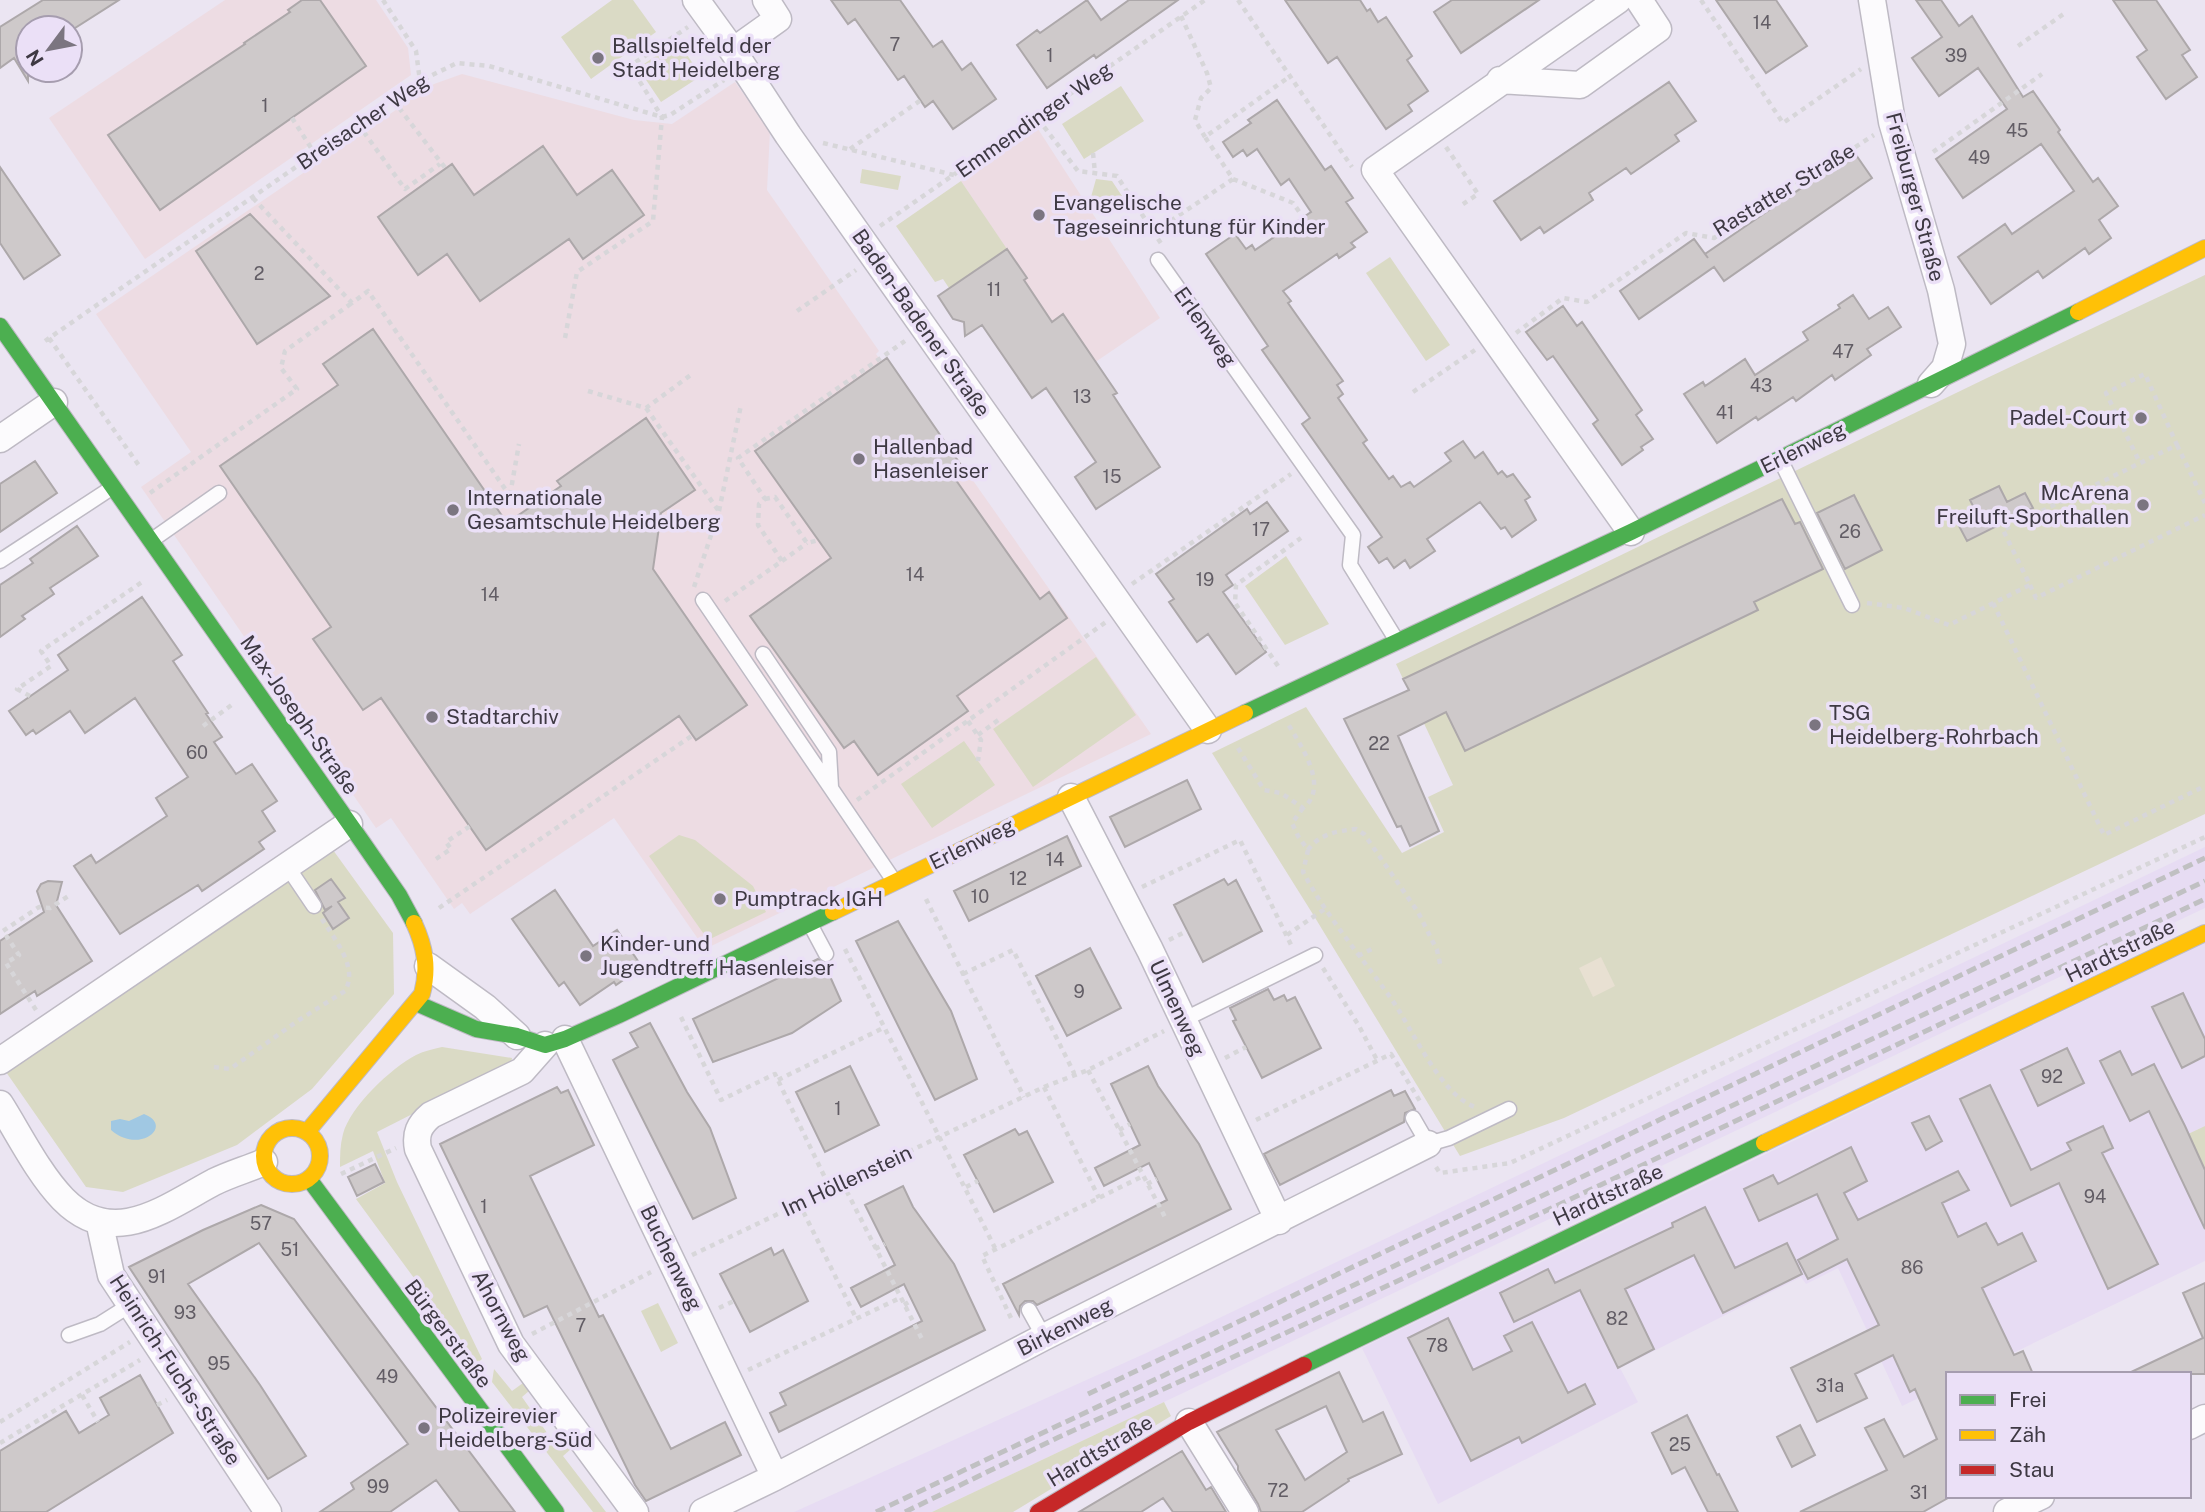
<svg xmlns="http://www.w3.org/2000/svg" width="2205" height="1512" viewBox="0 0 2205 1512" font-family="'Public Sans',sans-serif">
<style>
.built{fill:#e7dcf3}
.education{fill:#eddce3}
.green{fill:#dadac5}
.sand{fill:#e8e0d2}
.water{fill:#a0c8e3}
.building{fill:#cec9ca;stroke:#ada8aa;stroke-width:2;fill-rule:evenodd}
.lines{fill:none;stroke-linecap:round;stroke-linejoin:round}
.lane-casing{stroke:#bebac4;stroke-width:17}
.street-casing{stroke:#bebac4;stroke-width:29}
.fast-casing{stroke:#bebac4;stroke-width:18}
.slow-casing{stroke:#bebac4;stroke-width:18}
.jam-casing{stroke:#bebac4;stroke-width:18}
.path{stroke:#d7d6d9;stroke-width:4.5;stroke-dasharray:5 5;stroke-linecap:butt}
.lane{stroke:#fcfbfd;stroke-width:14}
.street{stroke:#fcfbfd;stroke-width:26}
.fast{stroke:#4caf50;stroke-width:16}
.slow{stroke:#ffc107;stroke-width:16}
.jam{stroke:#c62828;stroke-width:16}
.rail{stroke:#c0c0c2;stroke-width:5;stroke-dasharray:10 5;stroke-linecap:butt}
.poi-dot{fill:#7b7580;stroke:#ebe0f7;stroke-width:2.5}
.labels{text-anchor:middle;stroke-width:7;stroke-linejoin:round;paint-order:stroke}
.number-label{font-size:18px;fill:#625d65}
.poi-label{font-size:21px;fill:#3e3943;stroke:#ebe0f7;text-anchor:start}
.street-label{font-size:21px;fill:#3e3943;stroke:#ebe0f7}
</style>
<rect width="100%" height="100%" fill="#ebe5f2"/>
<path class="built" d="M2205,847V908L932,1512H794L1144,1354Z
M2205,943V1126L2188,1134L2205,1170V1261L1969,1374H1948V1384L1902,1406L1838,1268L1806,1284L1801,1277L1620,1368L1638,1402L1438,1504L1362,1348Z"/>
<path class="education" d="M225,0H376L408,48L411,75L145,259L49,118Z
M462,74L634,120L672,124L735,82L770,131L767,190L879,351L876,354L881,361L887,358L1151,734L705,949L614,818L470,914L462,903L454,909L391,818L376,828L141,487L191,452L96,314L434,84Z
M1038,129L1160,318L1091,365L1062,314L1052,322L1024,280L1026,278L961,181Z"/>
<path class="green" d="M612,0H633L656,32L591,79L561,37Z
M678,41L701,76L661,102L638,68Z
M1121,86L1144,121L1084,159L1062,124Z
M862,169L901,176L898,190L860,183Z
M1096,179L1112,181L1122,196L1100,210L1091,197Z
M961,181L1007,249L949,288L943,279L935,282L896,226Z
M1390,257L1450,345L1426,361L1366,273Z
M2205,275V814L1564,1118L1460,1156L1314,916L1212,753L1306,707L1402,853L1444,832L1428,797L1453,785L1396,664L1987,378Z
M1286,556L1329,624L1285,645L1245,586Z
M1096,657L1136,715L1033,787L993,729Z
M964,741L995,785L932,828L901,784Z
M679,835L695,840L753,886L766,912L708,940L649,856Z
M333,850L393,933L394,994L312,1089L237,1145L123,1192L86,1187L6,1072Z
M442,1047L512,1058L511,1064L377,1132L397,1182L482,1359L470,1369L461,1346L447,1323L356,1199L385,1183L373,1151L340,1167C340,1156 340,1145 343,1134C350,1107 391,1068 416,1055C424,1051 434,1049 442,1047Z
M2205,1126V1170L2188,1134Z
M658,1303L678,1343L661,1352L641,1311Z
M494,1369L512,1391L523,1383L529,1391L522,1397L557,1447L565,1441L571,1449L563,1456L606,1512H593L492,1382Z
M1164,1402L1171,1416L1013,1512H932Z"/>
<path class="sand" d="M1601,957L1615,986L1593,997L1579,968Z"/>
<path class="water" d="M144,1114C175,1126 139,1155 111,1130V1121L120,1119L129,1121Z"/>
<path class="building" d="M43,0H119L75,28H28V81L14,58L0,68V27Z
M302,0H320L366,66L160,210L108,135L245,44L244,43L290,12L288,10Z
M831,0H900L933,47L942,41L962,70L971,63L996,99L953,129L933,101L925,107L904,76L898,80L855,19L848,24Z
M1087,0L1101,20L1129,0H1178L1096,58L1094,55L1047,88L1017,45L1037,30L1040,33Z
M1285,0H1360L1367,11L1370,9L1378,22L1386,17L1412,56L1407,60L1428,91L1408,105L1412,111L1386,129L1337,57L1328,63Z
M1452,0H1539L1461,53L1434,12Z
M1716,0H1776L1807,46L1766,73Z
M1916,0H1941L1959,26L1972,16L2023,97L2033,91L2060,130L2058,132L2093,182L2098,178L2118,206L2099,220L2111,238L2089,254L2085,248L2043,278L2038,271L1991,304L1958,257L2005,224L2012,234L2074,191L2041,144L1963,198L1936,159L2007,109L1978,68L1939,96L1912,58L1942,37Z
M2113,0H2156L2190,50L2182,55L2197,77L2166,99L2137,57L2147,50Z
M1669,82L1696,121L1675,135L1679,141L1631,174L1626,168L1589,193L1593,200L1544,233L1540,227L1521,240L1494,201Z
M1277,100L1325,170L1331,166L1353,198L1346,202L1367,232L1351,243L1355,247L1339,258L1337,254L1283,291L1291,301L1288,303L1343,381L1337,385L1343,394L1338,398L1367,440L1363,443L1389,479L1393,476L1401,487L1410,482L1414,487L1451,461L1445,453L1463,441L1475,458L1483,452L1498,474L1502,471L1507,477L1513,474L1530,497L1525,500L1536,520L1512,537L1505,527L1501,529L1480,502L1427,539L1435,551L1410,568L1405,560L1394,568L1387,558L1379,563L1368,547L1382,537L1302,424L1310,418L1262,350L1268,346L1206,254L1235,234L1246,249L1252,245L1255,250L1311,212L1289,179L1281,185L1257,149L1247,156L1243,150L1233,157L1223,142L1251,123L1248,120Z
M543,146L577,195L612,170L644,215L583,259L569,239L480,301L447,254L418,275L378,217L452,164L474,195Z
M1854,152L1872,178L1724,281L1714,267L1639,319L1620,291L1694,239L1708,258L1705,254Z
M0,167L60,255L24,279L0,243Z
M250,214L330,296L257,344L196,251Z
M1007,249L1027,278L1024,280L1052,322L1063,314L1117,393L1113,395L1160,467L1096,509L1075,477L1096,462L1046,388L1032,398L982,325L965,336L964,322L953,319L938,296Z
M1853,295L1869,319L1888,307L1901,327L1867,349L1871,355L1835,380L1832,375L1796,401L1793,397L1758,420L1756,417L1717,443L1684,394L1703,382L1705,386L1745,359L1755,375L1808,340L1803,332L1840,308L1838,305Z
M1563,306L1577,326L1582,322L1642,410L1636,415L1653,439L1641,447L1643,450L1622,465L1593,424L1598,420L1553,356L1547,360L1526,332Z
M373,329L507,523L561,486L557,481L646,418L695,490L661,513L653,569L747,705L696,740L679,716L486,850L381,698L363,710L313,639L331,627L220,466L338,385L323,364Z
M887,358L963,468L953,476L1040,599L1049,592L1067,618L957,696L968,711L878,775L854,741L844,748L750,616L831,558L755,451Z
M35,461L57,493L0,532V484Z
M1999,486L2007,502L2025,493L2033,508L1967,541L1959,526L1978,516L1970,500Z
M1854,495L1882,550L1845,569L1817,513Z
M1782,499L1795,524L1800,522L1823,569L1754,602L1758,610L1465,751L1446,712L1398,736L1439,831L1410,846L1401,826L1397,827L1344,719L1409,690L1403,679Z
M1267,502L1288,531L1226,575L1233,585L1223,592L1266,652L1236,674L1208,634L1197,642L1169,602L1174,599L1156,574L1247,509L1250,514Z
M77,526L98,556L50,588L54,594L22,616L25,619L0,637V585L33,563L30,559Z
M142,597L182,655L173,661L208,713L206,714L222,737L214,742L236,774L252,764L277,801L262,811L275,831L259,842L264,849L202,891L198,885L120,934L74,866L91,855L96,863L167,816L156,798L188,777L135,698L85,733L70,711L36,734L33,730L26,735L9,711L68,670L58,655Z
M1187,780L1201,809L1125,847L1110,817Z
M1067,836L1081,866L969,921L954,891Z
M331,879L345,898L338,902L349,918L333,929L323,913L332,906L325,910L315,890Z
M1224,879L1228,885L1236,880L1262,931L1203,962L1174,905Z
M48,881L62,882L56,905L92,961L37,996L35,991L0,1014V941L44,912L37,891L41,884Z
M555,890L593,946L617,930L642,967L616,985L614,982L580,1005L564,982L559,986L512,919Z
M898,921L951,1011L977,1079L935,1100L856,941Z
M1090,948L1121,1008L1067,1036L1036,976Z
M818,959L824,963L841,1001L792,1033L713,1062L693,1019Z
M1268,989L1274,1000L1284,995L1287,1001L1295,997L1321,1048L1262,1078L1233,1021L1236,1020L1230,1008Z
M2183,993L2205,1039V1056L2182,1068L2152,1007Z
M650,1023L687,1092L710,1128L736,1198L693,1219L613,1060L638,1047L630,1033Z
M2067,1048L2084,1083L2038,1106L2021,1070Z
M2120,1051L2132,1075L2154,1064L2185,1126L2205,1170V1229L2149,1111L2130,1121L2100,1061Z
M850,1066L879,1125L825,1152L796,1092Z
M1148,1066L1158,1086L1199,1144L1231,1209L1037,1305L1033,1301H1025L1020,1306L1019,1315L1003,1284L1167,1200L1149,1163L1104,1186L1095,1168L1140,1145L1111,1084Z
M1990,1085L2031,1170L2071,1150L2067,1143L2103,1126L2113,1148L2102,1153L2158,1264L2108,1289L2059,1183L2011,1206L1960,1099Z
M557,1087L561,1093L568,1090L594,1145L530,1176L599,1317L603,1315L671,1449L725,1422L741,1455L646,1501L635,1485L547,1306L524,1317L440,1144Z
M1391,1090L1394,1096L1405,1091L1415,1109L1405,1113L1404,1122L1280,1185L1264,1154Z
M1929,1116L1942,1141L1926,1150L1912,1123Z
M1015,1129L1019,1135L1027,1131L1053,1182L994,1212L964,1155Z
M1851,1147L1867,1181L1844,1193L1858,1220L1958,1171L1969,1190L1942,1203L1958,1237L1986,1223L1998,1245L2022,1233L2036,1261L1982,1288L2014,1355L2023,1351L2033,1374H1948V1498L1923,1512H1800L1887,1470L1865,1428L1884,1419L1904,1457L1937,1439L1915,1389L1910,1392L1893,1355L1855,1374L1867,1398L1817,1422L1791,1368L1879,1325L1847,1259L1808,1279L1798,1260L1838,1239L1817,1194L1759,1221L1744,1189L1773,1175L1778,1184Z
M375,1164L384,1182L357,1196L348,1177Z
M903,1186L913,1207L954,1264L985,1330L779,1432L770,1413L786,1405L780,1393L922,1321L904,1284L861,1307L851,1288L895,1265L865,1205Z
M261,1205L294,1219L515,1512H460L436,1480L390,1512H320L354,1489L351,1483L408,1444L259,1243L188,1284L260,1385L306,1456L268,1479L129,1267L203,1230Z
M1705,1207L1735,1268L1787,1243L1802,1274L1723,1313L1694,1255L1625,1289L1654,1349L1618,1368L1580,1290L1514,1322L1500,1293L1548,1269L1555,1283L1673,1227L1672,1223Z
M771,1248L774,1255L783,1250L808,1301L750,1332L720,1274Z
M2205,1283V1374H2127L2203,1338L2183,1293Z
M1448,1318L1473,1370L1512,1351L1504,1336L1532,1322L1568,1393L1585,1384L1595,1404L1522,1443L1519,1437L1471,1461L1408,1338Z
M1339,1372L1363,1422L1383,1412L1402,1454L1348,1479L1349,1481L1302,1512H1261L1258,1504L1238,1470V1466L1217,1432ZM1326,1406L1347,1452L1305,1480L1276,1430Z
M140,1375L173,1433L46,1512H0V1451L66,1411L79,1433L109,1415L100,1398Z
M1687,1415L1717,1475L1719,1474L1738,1512H1708L1685,1467L1672,1474L1652,1433Z
M1800,1425L1815,1455L1792,1467L1777,1437Z
M1182,1451L1206,1490L1211,1487L1226,1512H1173L1163,1498L1141,1512H1079Z"/>
<g class="lines">
<defs>
<path id="lane" d="M1158,260L1353,535L1350,565L1397,641
M1780,459L1852,605
M152,540L219,493
M0,561L113,487
M703,600L894,881
M763,654L829,752L831,787
M287,866L314,906
M810,924L826,954
M1183,1020L1315,955
M1413,1118L1428,1144L1449,1138L1509,1109
M1029,1310L1044,1337
M69,1335L100,1324L130,1305"/>
<path id="street" d="M696,0L733,51L778,19L766,0
M1618,0L1375,170L1631,532
M1872,0L1892,122L1941,290L1952,344L1945,368L1931,384
M733,51L788,135L1208,730
M1500,80L1580,85L1658,29L1639,0
M0,439L54,402
M1071,797L1150,950L1279,1221
M428,966L485,1007L517,1036
M565,1039L775,1477
M545,1045L522,1071L431,1115C419,1125 415,1134 418,1149L511,1344L635,1512
M0,1061L349,824
M0,1104C19,1134 38,1173 63,1199C113,1250 165,1208 214,1182C230,1174 248,1169 264,1162
M99,1221L111,1275L268,1512
M1189,1422L1245,1512
M2189,1426L2205,1418
M703,1512L775,1477L1044,1337L1428,1144
M2007,1512L2041,1496"/>
<path id="fast" d="M0,326L363,843L399,895L414,923
M1245,713L1631,532L2078,312
M416,1003L476,1029L517,1036L545,1045L565,1039L619,1015L833,912
M309,1179L556,1512
M1304,1365L1764,1143"/>
<path id="slow" d="M2078,312L2205,248
M833,912L1245,713
M264 1156a28 28 0 1 1 56 0a28 28 0 1 1-56 0Z
M307,1132L422,994C429,968 425,947 414,923
M1764,1143L2205,933"/>
<path id="jam" d="M1038,1512L1189,1422L1304,1365"/>
</defs>
<use href="#lane" class="lane-casing"/>
<use href="#street" class="street-casing"/>
<use href="#fast" class="fast-casing"/>
<use href="#slow" class="slow-casing"/>
<use href="#jam" class="jam-casing"/>
<path class="path" d="M383,0L416,51L420,81
M1238,0L1352,167
M1701,0L1783,123L1861,69
M1181,16L1207,73L1211,88L1201,98L1195,120L1205,137
M2018,46L2065,13
M393,100L446,169
M292,118L315,154
M1038,119L1078,171L1117,176L1162,245
M358,124L405,189L440,164
M823,143L954,175
M1446,147L1478,194L1460,206
M850,149L921,100
M1933,152L2042,74
M1093,153L1095,173
M1233,179L1293,203L1303,217
M253,198L352,303L368,291L510,496
M880,226L1205,0
M1154,232L1233,179L1205,137L1289,77
M797,311L856,270
M1516,333L1563,298L1587,302L1686,233L1714,238L1874,135
M49,338L140,467
M565,338L577,272L653,221L662,117L630,66L688,27
M45,341L420,81L457,63L489,66L662,117L670,115L724,80
M588,391L646,408L692,374
M1413,392L1475,350
M646,408L718,510
M2177,445L2205,503
M150,493L297,389L281,368L285,351L352,303
M510,495L519,444
M765,499L775,497L807,543L819,540
M782,561L807,543
M1132,584L1291,474
M2030,585L2036,598L2205,515
M694,587L719,511L741,405
M725,601L782,561L758,525L759,504L765,499L738,458L905,341
M1867,603L1904,608L1949,625L2030,585L2003,530L2177,445L2145,374L2106,393L2140,463
M1993,603L2104,835L2205,786
M1278,666L1235,603L1236,585L1301,538
M30,696L17,689L51,666L41,651L145,580
M968,721L981,740L978,761
M203,726L233,704
M978,735L1001,718
M1238,748L1264,790L1281,793L1303,808C1330,787 1301,746 1288,724
M857,800L1106,622
M1303,808L1292,823L1298,836L1308,850L1303,872C1327,917 1360,955 1390,997C1412,1027 1439,1094 1475,1107
M1308,850C1319,834 1337,831 1356,829L1364,834L1418,912L1437,950L1441,968
M436,859L451,849L446,842L470,826
M1142,887L1240,840L1293,949
M926,899L1024,1097
M439,908L693,735
M1287,935L1326,908
M1169,940L1187,931
M845,949L995,1248
M1358,956L1372,949
M1323,968L1359,1026L1377,1060
M963,974L1013,950L1074,1073
M36,1010L6,963L19,955L3,931L39,907L50,908L70,895
M681,1017L721,1100L775,1074L830,1188
M1225,1058L1246,1047
M214,1067L230,1069L299,1020L345,991C359,967 334,939 322,919
M1088,1070L1166,1219
M778,1080L885,1027
M1044,1087L1099,1198
M1256,1120L1391,1054L1421,1103
M1119,1130L1130,1124
M1436,1167L1440,1173L1510,1163L2205,837
M341,1174L396,1148
M842,1182L922,1339
M1147,1184L1157,1179
M966,1187L978,1181
M799,1203L856,1318
M875,1249L885,1244
M692,1255L1044,1087L1088,1070L1164,1031
M904,1305L912,1300
M719,1308L734,1301
M1011,1318L982,1256L1143,1176
M532,1334L651,1272
M748,1370L900,1298
M82,1395L98,1422
M157,1405L167,1400
M0,1422L130,1342
M0,1443L140,1360"/>
<use href="#lane" class="lane"/>
<use href="#street" class="street"/>
<use href="#fast" class="fast"/>
<use href="#slow" class="slow"/>
<use href="#jam" class="jam"/>
<path class="rail" d="M1088,1394L2205,858
M876,1512L2205,881
M905,1512L1059,1437L1353,1302L2205,899"/>
</g>
<g class="poi-dot">
<circle cx="598" cy="58" r="7"/>
<circle cx="1039" cy="215" r="7"/>
<circle cx="2141" cy="418" r="7"/>
<circle cx="859" cy="459" r="7"/>
<circle cx="2143" cy="505" r="7"/>
<circle cx="453" cy="510" r="7"/>
<circle cx="432" cy="717" r="7"/>
<circle cx="1815" cy="725" r="7"/>
<circle cx="720" cy="899" r="7"/>
<circle cx="586" cy="956" r="7"/>
<circle cx="424" cy="1428" r="7"/>
</g>
<g class="labels">
<g class="number-label">
<text x="1762" y="29">14</text>
<text x="895" y="51">7</text>
<text x="1050" y="62">1</text>
<text x="1956" y="62">39</text>
<text x="265" y="112">1</text>
<text x="2017" y="137">45</text>
<text x="1979" y="164">49</text>
<text x="259" y="280">2</text>
<text x="994" y="296">11</text>
<text x="1843" y="358">47</text>
<text x="1761" y="392">43</text>
<text x="1082" y="403">13</text>
<text x="1725" y="419">41</text>
<text x="1112" y="483">15</text>
<text x="1261" y="536">17</text>
<text x="1850" y="538">26</text>
<text x="915" y="581">14</text>
<text x="1205" y="586">19</text>
<text x="490" y="601">14</text>
<text x="1379" y="750">22</text>
<text x="197" y="759">60</text>
<text x="1055" y="866">14</text>
<text x="1018" y="885">12</text>
<text x="980" y="903">10</text>
<text x="1079" y="998">9</text>
<text x="2052" y="1083">92</text>
<text x="838" y="1115">1</text>
<text x="2095" y="1203">94</text>
<text x="484" y="1213">1</text>
<text x="261" y="1230">57</text>
<text x="290" y="1256">51</text>
<text x="1912" y="1274">86</text>
<text x="157" y="1283">91</text>
<text x="185" y="1319">93</text>
<text x="1617" y="1325">82</text>
<text x="581" y="1332">7</text>
<text x="1437" y="1352">78</text>
<text x="219" y="1370">95</text>
<text x="387" y="1383">49</text>
<text x="1830" y="1392">31a</text>
<text x="1680" y="1451">25</text>
<text x="378" y="1493">99</text>
<text x="1278" y="1497">72</text>
<text x="1919" y="1499">31</text>
</g>
<g class="poi-label">
<text x="612" y="53">Ballspielfeld der<tspan x="612" dy="24">Stadt Heidelberg</tspan></text>
<text x="1053" y="210">Evangelische<tspan x="1053" dy="24">Tageseinrichtung für Kinder</tspan></text>
<text x="2127" y="425" text-anchor="end">Padel-Court</text>
<text x="873" y="454">Hallenbad<tspan x="873" dy="24">Hasenleiser</tspan></text>
<text x="2129" y="500" text-anchor="end">McArena<tspan x="2129" dy="24">Freiluft-Sporthallen</tspan></text>
<text x="467" y="505">Internationale<tspan x="467" dy="24">Gesamtschule Heidelberg</tspan></text>
<text x="1829" y="720">TSG<tspan x="1829" dy="24">Heidelberg-Rohrbach</tspan></text>
<text x="446" y="724">Stadtarchiv</text>
<text x="734" y="906">Pumptrack IGH</text>
<text x="600" y="951">Kinder- und<tspan x="600" dy="24">Jugendtreff Hasenleiser</tspan></text>
<text x="438" y="1423">Polizeirevier<tspan x="438" dy="24">Heidelberg-Süd</tspan></text>
</g>
<g class="street-label">
<text transform="translate(1034 120) rotate(-35)" y="7">Emmendinger Weg</text>
<text transform="translate(363 122) rotate(-34)" y="7">Breisacher Weg</text>
<text transform="translate(1784 190) rotate(-31)" y="7">Rastatter Straße</text>
<text transform="translate(1915 197) rotate(75)" y="7">Freiburger Straße</text>
<text transform="translate(921 323) rotate(55)" y="7">Baden-Badener Straße</text>
<text transform="translate(1205 327) rotate(55)" y="7">Erlenweg</text>
<text transform="translate(1803 448) rotate(-26)" y="7">Erlenweg</text>
<text transform="translate(299 715) rotate(55)" y="7">Max-Joseph-Straße</text>
<text transform="translate(972 844) rotate(-26)" y="7">Erlenweg</text>
<text transform="translate(2120 951) rotate(-26)" y="7">Hardtstraße</text>
<text transform="translate(1177 1008) rotate(65)" y="7">Ulmenweg</text>
<text transform="translate(847 1181) rotate(-25)" y="7">Im Höllenstein</text>
<text transform="translate(1608 1195) rotate(-25)" y="7">Hardtstraße</text>
<text transform="translate(671 1258) rotate(64)" y="7">Buchenweg</text>
<text transform="translate(501 1316) rotate(62)" y="7">Ahornweg</text>
<text transform="translate(1065 1327) rotate(-27)" y="7">Birkenweg</text>
<text transform="translate(448 1334) rotate(53)" y="7">Bürgerstraße</text>
<text transform="translate(175 1370) rotate(57)" y="7">Heinrich-Fuchs-Straße</text>
<text transform="translate(1100 1451) rotate(-31)" y="7">Hardtstraße</text>
</g>
</g>
<rect x="1946" y="1372" width="245" height="126" fill="#ebe0f7" stroke="#a69daf" stroke-width="2"/>
<rect x="1960" y="1395" width="35" height="10" fill="#4caf50" stroke="#a69daf" stroke-width="2"/>
<text x="2009" y="1407" font-size="21" fill="#3e3943">Frei</text>
<rect x="1960" y="1430" width="35" height="10" fill="#ffc107" stroke="#a69daf" stroke-width="2"/>
<text x="2009" y="1442" font-size="21" fill="#3e3943">Zäh</text>
<rect x="1960" y="1465" width="35" height="10" fill="#c62828" stroke="#a69daf" stroke-width="2"/>
<text x="2009" y="1477" font-size="21" fill="#3e3943">Stau</text>
<g transform="translate(49 49) rotate(238)"><circle r="33" fill="#ebe0f7" stroke="#a69daf" stroke-width="2"/>
<path d="M0-5L12 26L0 18L-12 26Z" fill="#7b7580"/>
<text y="-10" font-size="19" font-weight="bold" text-anchor="middle" fill="#3e3943">N</text>
</g>
</svg>
